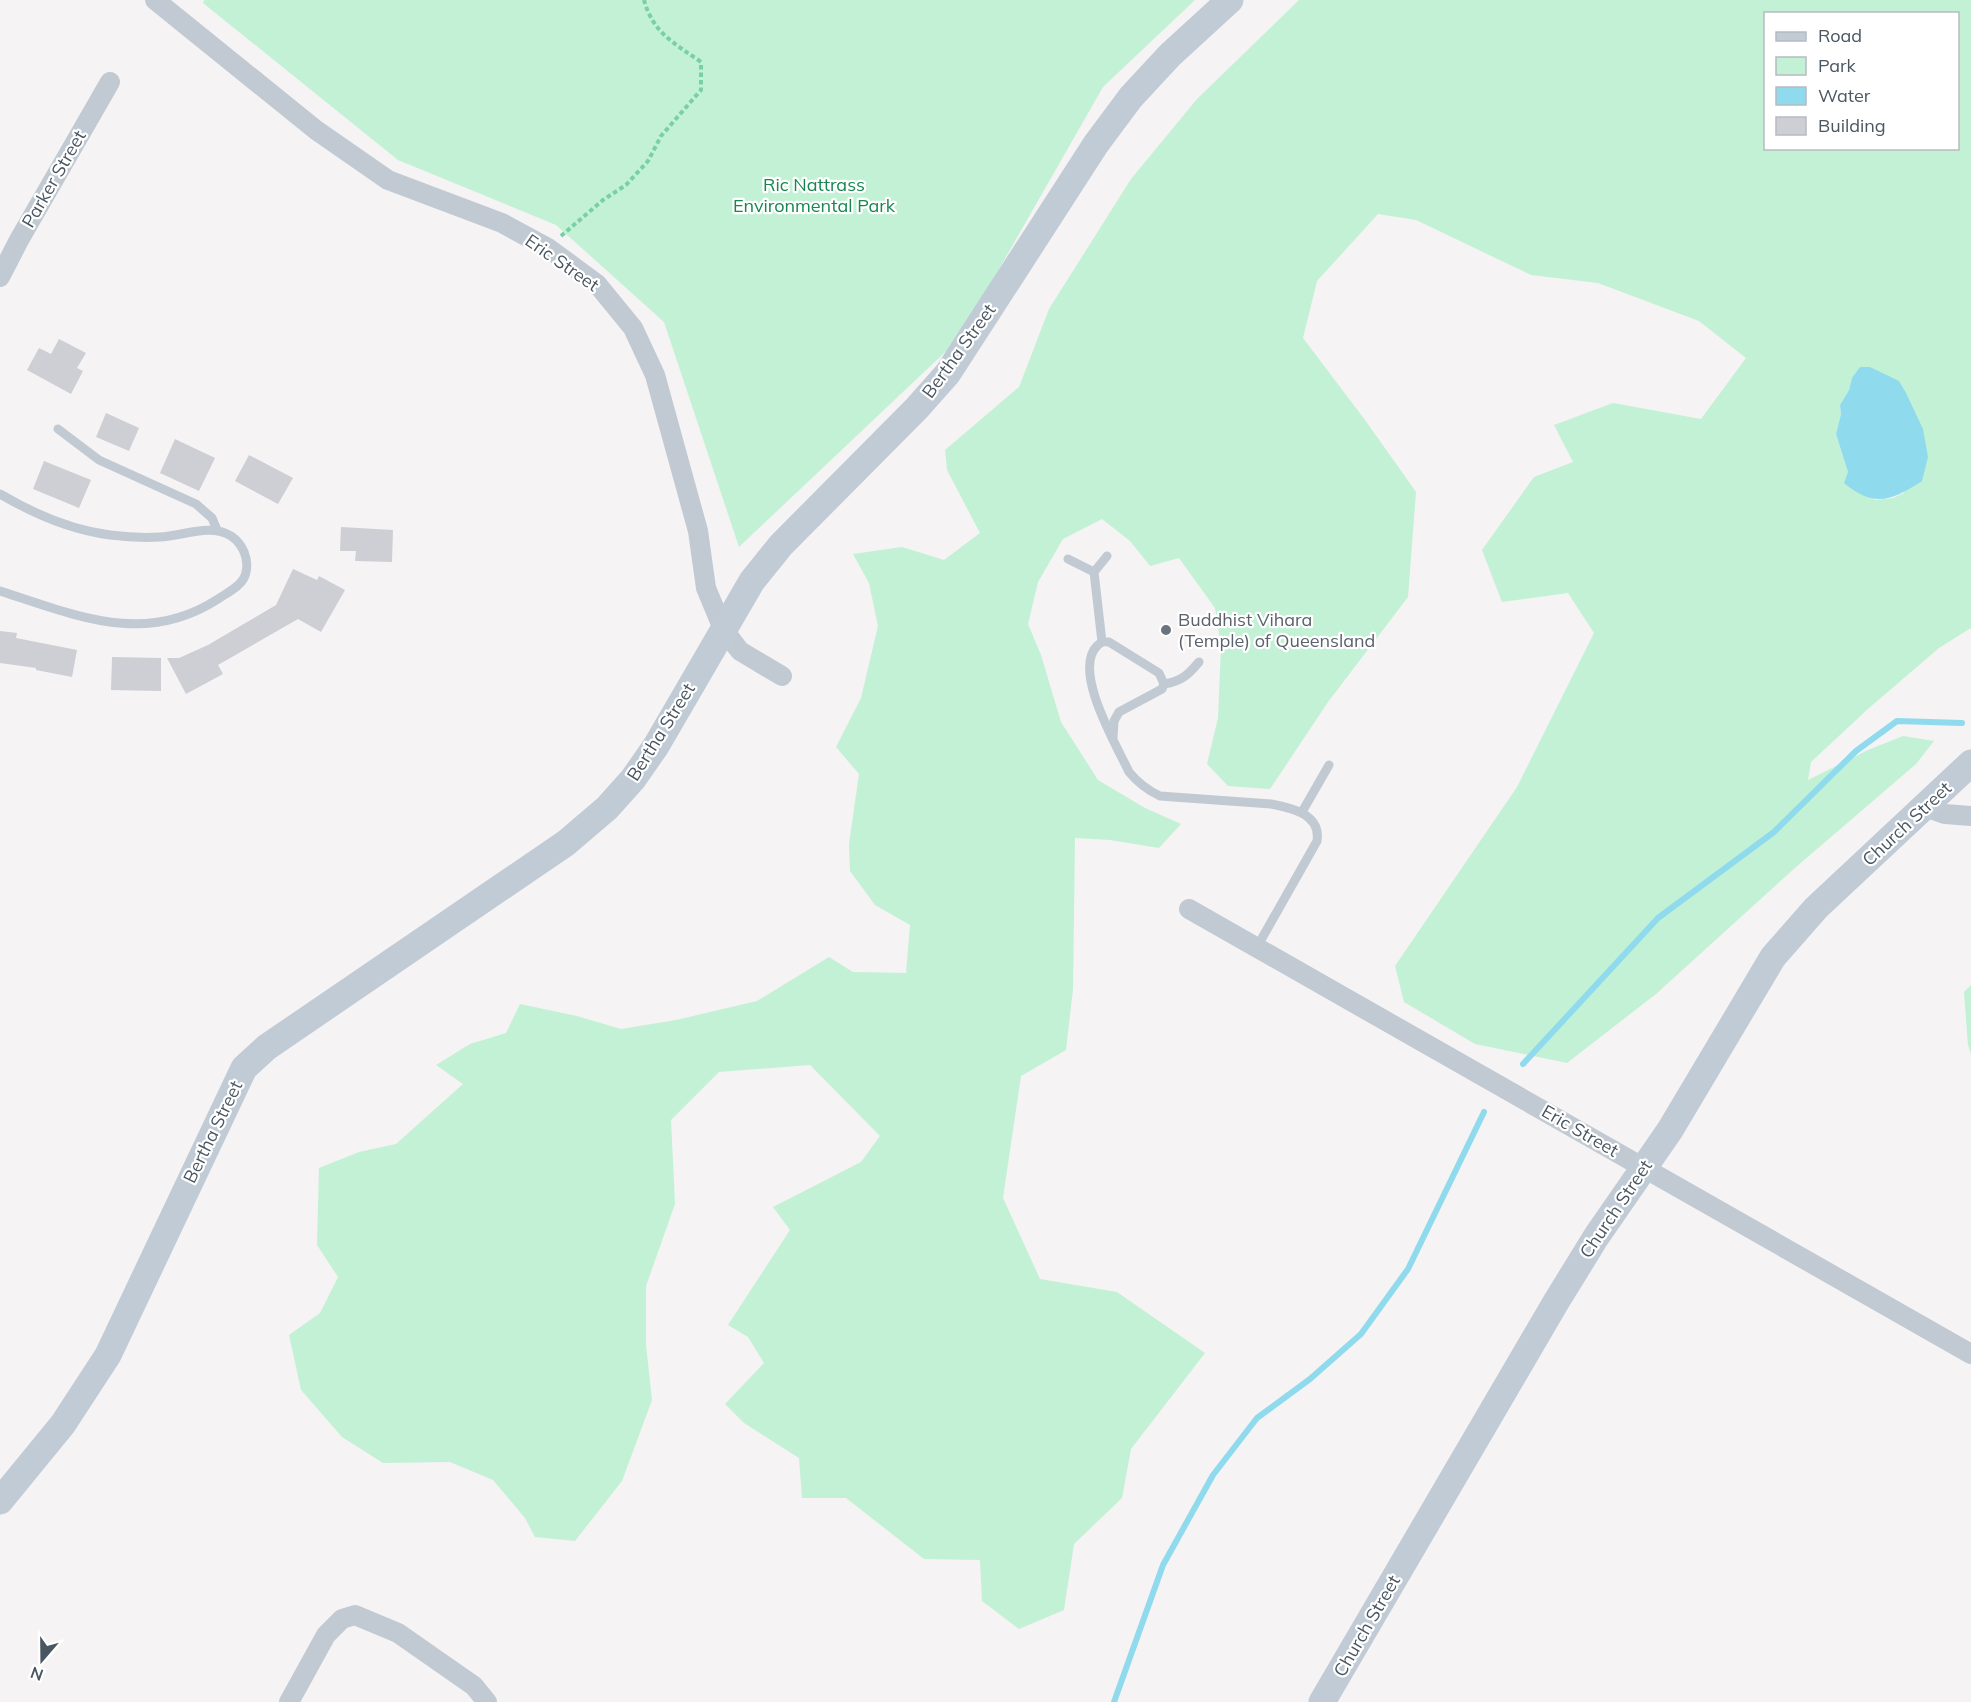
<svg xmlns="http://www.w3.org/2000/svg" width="1971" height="1702" viewBox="0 0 1971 1702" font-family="Mulish,sans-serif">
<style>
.green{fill:#c3f1d5;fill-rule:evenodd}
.water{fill:#90daee}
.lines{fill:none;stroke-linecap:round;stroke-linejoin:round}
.stream{stroke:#90daee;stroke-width:6}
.building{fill:#cdcfd5}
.path{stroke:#7ad0a6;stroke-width:4;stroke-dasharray:4.5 3;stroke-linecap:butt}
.lane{stroke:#c1cad2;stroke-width:9}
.street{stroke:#c1cad2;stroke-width:20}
.secondary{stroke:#c1cbd6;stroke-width:27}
.worship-dot{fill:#6b7280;stroke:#fff;stroke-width:2}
.labels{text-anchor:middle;stroke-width:4.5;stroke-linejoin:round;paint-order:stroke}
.street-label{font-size:18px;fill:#4a5661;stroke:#fff}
.park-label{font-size:18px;fill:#17864f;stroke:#fff}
.worship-label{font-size:18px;fill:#5b616d;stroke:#fff;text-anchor:start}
</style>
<rect width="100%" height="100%" fill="#f5f3f3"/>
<path class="green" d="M204,0H1195L1103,87L959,339L739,547L664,322L556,225L398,160L203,3Z
M1299,0H1971V628L1939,648L1869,708L1811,762L1808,780L1868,750L1903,736L1934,741L1916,764L1796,867L1656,994L1567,1063L1475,1044L1404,1002L1395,966L1517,787L1594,633L1568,593L1502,602L1482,550L1534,477L1573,462L1554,425L1613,403L1701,419L1746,358L1699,321L1598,283L1531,275L1416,220L1378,214L1317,281L1303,338L1365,420L1416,492L1408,597L1328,702L1270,789L1228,786L1207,764L1218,718L1221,646L1215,608L1179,558L1150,566L1130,541L1102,519L1063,539L1038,582L1028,624L1041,655L1061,722L1098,780L1145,808L1181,824L1159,848L1110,840L1075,838L1073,989L1066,1050L1021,1076L1003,1198L1040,1279L1117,1292L1205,1353L1131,1449L1122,1498L1074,1544L1064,1610L1019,1629L982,1601L980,1560L924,1559L846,1498H802L799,1458L744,1423L725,1404L764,1363L748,1337L728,1325L790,1230L773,1207L861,1162L880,1136L810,1065L719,1072L671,1120L675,1204L646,1286V1345L652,1400L622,1481L575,1541L535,1537L525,1518L493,1480L450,1462L383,1463L342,1437L301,1390L289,1335L320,1313L338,1277L317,1245L319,1168L359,1152L396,1144L463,1084L436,1065L470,1044L506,1033L520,1004L577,1016L621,1029L676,1020L757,1001L829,957L853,972L906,973L910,925L875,905L850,871L849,844L859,774L836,747L861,698L878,626L869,583L853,554L902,547L944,560L980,533L947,470L945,450L1019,387L1049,309L1131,179L1197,99ZM1766,14H1958V148H1766ZM1852,378L1904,493L1893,498L1875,500L1848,472L1836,434L1841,414L1840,405L1849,390Z
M1971,985V1054L1968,1045L1964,992Z"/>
<path class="water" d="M1860,367H1870L1899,381L1906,393L1923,429L1928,457L1922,481C1891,501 1874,508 1844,483L1848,472L1836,434L1841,414L1840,405L1849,390L1852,378Z"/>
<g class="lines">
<path class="stream" d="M1523,1064L1658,918L1774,832L1856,751L1897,721L1962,723
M1114,1702L1163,1565L1213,1475L1257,1418L1310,1379L1361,1334L1408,1269L1484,1112"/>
</g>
<path class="building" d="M59,339L86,353L77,368L83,371L71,394L27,370L39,348L51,354Z
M106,413L139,428L129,451L96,437Z
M175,439L215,458L199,491L160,473Z
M249,455L293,478L278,504L235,481Z
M44,461L91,480L79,508L33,489Z
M341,527L393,530L392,562L355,561L356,551H340Z
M293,569L317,580L319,576L345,590L321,632L298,619L218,665L223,674L186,694L167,658H179L208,645L276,605Z
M0,631L17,633L16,638L77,650L72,677L36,670V668L0,663Z
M112,657L161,658V691L111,690Z"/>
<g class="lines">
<path class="path" d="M561,236L603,200L626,185L648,161L661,136L701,90V62C674,43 653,33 644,0"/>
<path class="lane" d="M58,429L99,460L196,504L212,518L217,530
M0,494C34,514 71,530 110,535C126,537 144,538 160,537C183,536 210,523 231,536C243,544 249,559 246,572C244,585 228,592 218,599C144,647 76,615 0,591
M1068,559L1094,572L1107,556
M1094,572L1102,642
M1164,684C1182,681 1188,675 1199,662
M1113,738L1114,721L1119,712L1162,689L1164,684L1159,673L1109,642C1103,641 1101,642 1097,646C1072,671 1117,746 1129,772C1138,783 1147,790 1160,796L1271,804C1292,808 1321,814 1317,841L1257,947
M1302,812L1329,765"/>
<path class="street" d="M155,0L316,130L388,180L502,223L548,248L597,284L633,328L655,375L698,531L706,588L723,629L740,651L782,676
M0,277L19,240L110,82
M1925,807L1945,814L1971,816
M1189,909L1971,1354
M289,1702L326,1635L342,1619L355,1615L398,1633L474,1686L487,1702"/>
<path class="secondary" d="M0,1501L63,1424L108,1355L244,1068L267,1047L566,843L607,808L633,779L656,746L752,581L781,545L917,408L948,373L1096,144L1131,97L1170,55L1230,0
M1322,1702L1556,1302L1596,1237L1670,1130L1773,957L1816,908L1971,763"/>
</g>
<circle class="worship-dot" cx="1166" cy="630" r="6"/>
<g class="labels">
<g class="street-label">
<text transform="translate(54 179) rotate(-60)" y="6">Parker Street</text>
<text transform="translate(562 263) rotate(35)" y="6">Eric Street</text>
<text transform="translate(959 351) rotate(-54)" y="6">Bertha Street</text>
<text transform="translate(661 732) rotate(-58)" y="6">Bertha Street</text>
<text transform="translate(1907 824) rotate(-43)" y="6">Church Street</text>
<text transform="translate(1580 1131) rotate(30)" y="6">Eric Street</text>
<text transform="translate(213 1132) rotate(-64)" y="6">Bertha Street</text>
<text transform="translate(1616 1209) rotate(-56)" y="6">Church Street</text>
<text transform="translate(1367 1626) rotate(-60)" y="6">Church Street</text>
</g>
<g class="park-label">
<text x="814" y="191">Ric Nattrass<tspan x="814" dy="21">Environmental Park</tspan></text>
</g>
<g class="worship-label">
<text x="1178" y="626">Buddhist Vihara<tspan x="1178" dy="21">(Temple) of Queensland</tspan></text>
</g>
</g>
<rect x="1764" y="12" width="195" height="138" fill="#ffffff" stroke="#b7bbc0" stroke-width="1.5"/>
<rect x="1776" y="32" width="30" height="9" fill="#c1cbd6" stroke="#b7bbc0" stroke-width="1.5"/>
<text x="1818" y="42" font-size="18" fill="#4a5661">Road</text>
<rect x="1776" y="57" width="30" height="18" fill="#c3f1d5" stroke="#b7bbc0" stroke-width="1.5"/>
<text x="1818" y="72" font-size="18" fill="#4a5661">Park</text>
<rect x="1776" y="87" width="30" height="18" fill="#90daee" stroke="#b7bbc0" stroke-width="1.5"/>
<text x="1818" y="102" font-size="18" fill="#4a5661">Water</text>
<rect x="1776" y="117" width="30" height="18" fill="#cdcfd5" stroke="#b7bbc0" stroke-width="1.5"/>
<text x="1818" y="132" font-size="18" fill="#4a5661">Building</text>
<g transform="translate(42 1660) rotate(200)" stroke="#ffffff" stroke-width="4.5" paint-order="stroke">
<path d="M0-4.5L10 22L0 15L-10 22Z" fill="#4a5661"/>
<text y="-9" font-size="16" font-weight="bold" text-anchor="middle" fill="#4a5661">N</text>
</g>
</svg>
